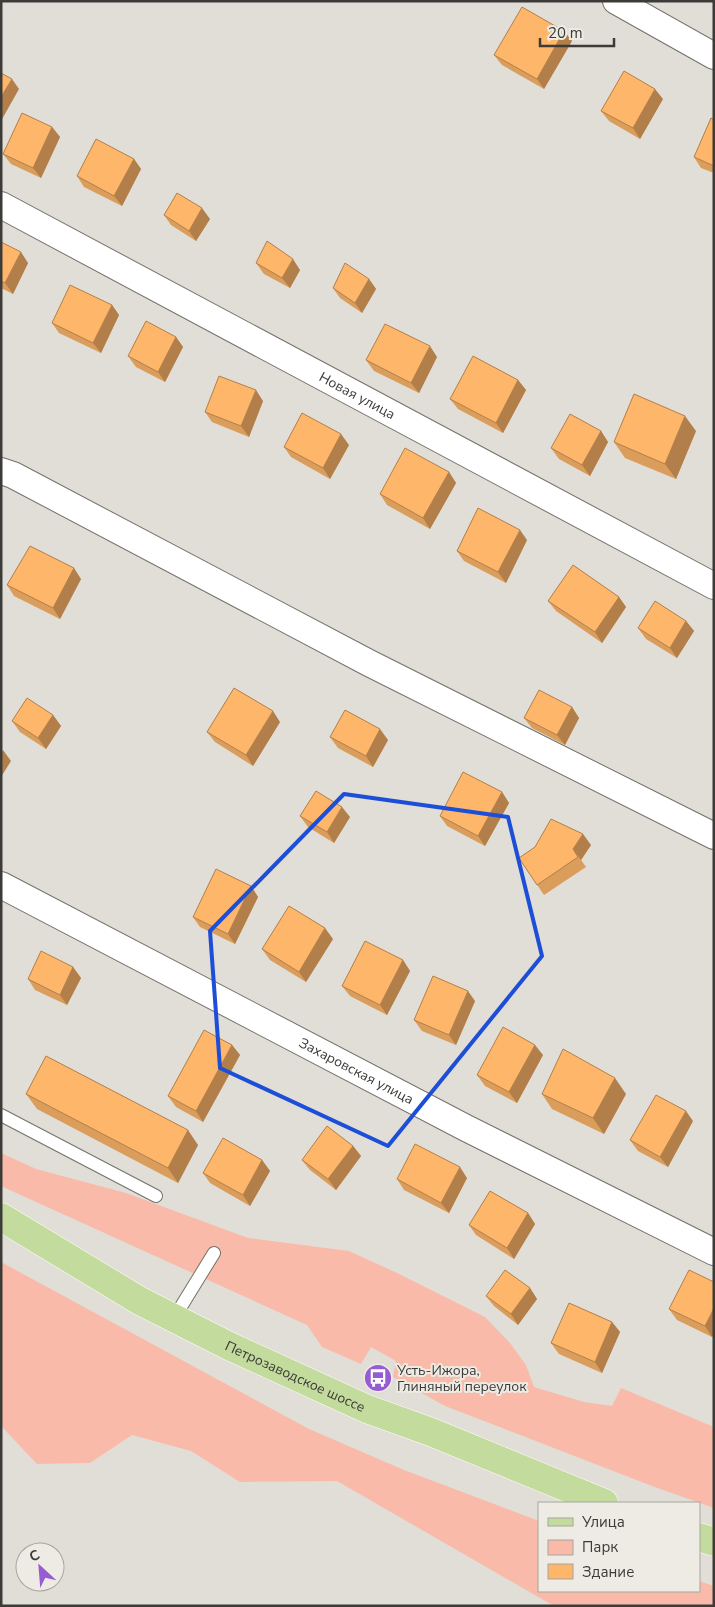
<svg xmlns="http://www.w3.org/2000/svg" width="715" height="1607" viewBox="0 0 715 1607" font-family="'Nunito Sans',sans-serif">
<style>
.green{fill:#fabaa9}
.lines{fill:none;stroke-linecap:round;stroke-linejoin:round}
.service-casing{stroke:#73716a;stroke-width:14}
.minor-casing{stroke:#73716a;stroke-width:28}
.primary-casing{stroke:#fff;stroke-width:29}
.service{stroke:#fff;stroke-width:12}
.minor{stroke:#fff;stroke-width:26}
.primary{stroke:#c3db9c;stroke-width:28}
.wall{fill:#da9d5b}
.shaded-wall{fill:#b27f4a}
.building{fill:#feb66a;stroke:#b27f4a}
.marked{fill:none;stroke:#1d4ed8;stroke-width:4;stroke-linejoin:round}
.labels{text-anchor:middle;stroke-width:4;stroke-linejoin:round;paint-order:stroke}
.street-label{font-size:14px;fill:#3c3b38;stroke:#edebe3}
.poi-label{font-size:14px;fill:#3c3b38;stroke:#edebe3;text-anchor:start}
</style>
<rect width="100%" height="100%" fill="#e0ded6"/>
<path class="green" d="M1,1153L36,1169L126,1193L248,1238L349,1251L395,1272L485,1317L510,1343L526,1365L534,1387L584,1402L612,1406L621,1388L714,1427V1508L652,1486L445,1406L393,1377L396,1361L371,1347L361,1364L322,1347L307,1325L1,1186Z
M1,1262L309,1429L404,1470L539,1521V1591H699V1581L714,1586V1606H554L337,1481L240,1482L191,1451L132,1435L90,1463L37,1464L3,1428L1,1418Z"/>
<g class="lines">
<defs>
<path id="service" d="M1,1115L156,1196
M174,1318L214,1253"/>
<g id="minor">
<path d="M616,1L714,56"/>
<path id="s1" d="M1,205L714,586"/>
<path d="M1,471L13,475L369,663L714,836"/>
<path id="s2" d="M1,885L466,1128L714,1252"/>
</g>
<g id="primary">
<path id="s3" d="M1,1217L140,1301L229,1346L367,1409L431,1432L604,1503"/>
<path d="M699,1537L714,1542"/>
</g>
</defs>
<use href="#service" class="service-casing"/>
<use href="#minor" class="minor-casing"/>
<use href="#primary" class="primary-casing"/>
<use href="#service" class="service"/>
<use href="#minor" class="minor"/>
<use href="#primary" class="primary"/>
</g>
<path class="wall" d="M564,31L572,41L544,89L502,65L494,55Z
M663,99L640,139L609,121L601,111Z
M714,120V173L701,168L694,157Z
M52,127L60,137L41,178L11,164L3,154Z
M134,159L141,169L122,206L84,187L77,176Z
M164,215L210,219L196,241L171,225Z
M1,242L28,263L13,294L1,288Z
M256,263L300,270L290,288L264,274Z
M369,279L376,289L362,313L340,298L333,288Z
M112,305L119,315L101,353L59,333L52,323Z
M176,337L183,347L165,382L136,367L128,356Z
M437,357L419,393L374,371L366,360Z
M518,380L526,390L503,433L458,409L450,399Z
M263,401L249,437L212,422L205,412Z
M601,431L608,442L590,476L559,459L551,448Z
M696,431L676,479L625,458L614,442Z
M349,445L330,479L291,457L284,447Z
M449,472L456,483L430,529L387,505L380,494Z
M527,540L506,583L464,561L457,551Z
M81,579L60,619L14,596L7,585Z
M619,597L626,607L602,643L556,611L548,601Z
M686,621L694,631L677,658L646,639L638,628Z
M572,707L579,718L565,745L532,728L524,718Z
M53,715L61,726L46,749L20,732L12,721Z
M280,722L253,766L215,742L207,732Z
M330,737L388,740L373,767L338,748Z
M502,792L509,803L485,846L447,826L440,816Z
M300,816L350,817L334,843L308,827Z
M591,845L581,860L586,867L544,895L519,858Z
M251,886L258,897L235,944L200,927L193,917Z
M333,939L306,982L270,960L262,949Z
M403,960L410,971L387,1015L350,996L342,986Z
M73,967L81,978L67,1005L35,990L28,979Z
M475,1001L456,1045L422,1031L414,1020Z
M232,1045L240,1055L203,1122L176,1107L168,1096Z
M543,1055L517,1103L485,1086L477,1075Z
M26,1094L198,1145L178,1183L37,1109Z
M542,1094H626L604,1134L552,1109Z
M693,1121L668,1167L638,1151L630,1140Z
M353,1146L361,1156L336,1190L310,1170L302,1160Z
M262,1160L270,1171L250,1206L210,1183L203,1173Z
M467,1178L449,1213L404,1190L397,1179Z
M528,1213L535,1224L514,1259L476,1235L469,1225Z
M714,1282V1334L712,1337L677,1320L669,1309Z
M530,1288L537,1299L518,1325L494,1306L486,1296Z
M612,1322L620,1332L602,1373L559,1354L551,1343Z"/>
<path class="shaded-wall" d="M564,31L572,41L544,89L537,79Z
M12,79L19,89L1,121V97Z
M655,89L663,99L640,139L633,128Z
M52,127L60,137L41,178L33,168Z
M134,159L141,169L122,206L114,196Z
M202,208L210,219L196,241L189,231Z
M21,252L28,263L13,294L5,283Z
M293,259L300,270L290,288L282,278Z
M369,279L376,289L362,313L355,303Z
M112,305L119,315L101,353L93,343Z
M176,337L183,347L165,382L158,372Z
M430,346L437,357L419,393L411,383Z
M518,380L526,390L503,433L496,423Z
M256,390L263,401L249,437L241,426Z
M685,416L696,431L676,479L665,464Z
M601,431L608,442L590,476L582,465Z
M341,434L349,445L330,479L323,468Z
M449,472L456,483L430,529L423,518Z
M520,530L527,540L506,583L498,572Z
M74,568L81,579L60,619L53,608Z
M619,597L626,607L602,643L595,632Z
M686,621L694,631L677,658L670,648Z
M572,707L579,718L565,745L557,735Z
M273,711L280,722L253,766L246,755Z
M53,715L61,726L46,749L38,738Z
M380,729L388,740L373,767L366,756Z
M3,750L11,761L1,777V754Z
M502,792L509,803L485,846L478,836Z
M342,807L350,817L334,843L327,832Z
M583,834L591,845L581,860L586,867L573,849Z
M251,886L258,897L235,944L228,934Z
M325,928L333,939L306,982L299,972Z
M403,960L410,971L387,1015L380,1005Z
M73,967L81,978L67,1005L60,995Z
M468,991L475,1001L456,1045L449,1035Z
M232,1045L240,1055L203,1122L196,1111Z
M535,1045L543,1055L517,1103L509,1092Z
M615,1078L626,1094L604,1134L593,1118Z
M686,1111L693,1121L668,1167L660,1157Z
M188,1130L198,1145L178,1183L168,1168Z
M353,1146L361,1156L336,1190L328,1179Z
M262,1160L270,1171L250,1206L243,1195Z
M460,1167L467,1178L449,1213L441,1203Z
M528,1213L535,1224L514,1259L507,1248Z
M530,1288L537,1299L518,1325L511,1314Z
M714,1308V1334L712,1337L705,1326Z
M612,1322L620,1332L602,1373L595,1362Z"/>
<path class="building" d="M522,7L564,31L537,79L494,55Z
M624,71L655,89L633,128L601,111Z
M1,73L12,79L1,97Z
M22,113L52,127L33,168L3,154Z
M711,118L714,120V166L694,157Z
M96,139L134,159L114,196L77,176Z
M177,193L202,208L189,231L164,215Z
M267,241L293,259L282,278L256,263Z
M1,242L21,252L5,283L1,281Z
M345,263L369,279L355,303L333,288Z
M70,285L112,305L93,343L52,323Z
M146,321L176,337L158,372L128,356Z
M385,324L430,346L411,383L366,360Z
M473,356L518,380L496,423L450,399Z
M219,376L256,390L241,426L205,412Z
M634,394L685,416L665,464L614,442Z
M302,413L341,434L323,468L284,447Z
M570,414L601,431L582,465L551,448Z
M405,448L449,472L423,518L380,494Z
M478,508L520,530L498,572L457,551Z
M30,546L74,568L53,608L7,585Z
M573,565L619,597L595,632L548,601Z
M655,601L686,621L670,648L638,628Z
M234,688L273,711L246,755L207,732Z
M539,690L572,707L557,735L524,718Z
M27,698L53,715L38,738L12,721Z
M345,710L380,729L366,756L330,737Z
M463,772L502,792L478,836L440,816Z
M316,791L342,807L327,832L300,816Z
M551,819L583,834L573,849L578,857L537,885L519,858L535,847Z
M216,869L251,886L228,934L193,917Z
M289,906L325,928L299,972L262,949Z
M365,941L403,960L380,1005L342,986Z
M41,951L73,967L60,995L28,979Z
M433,976L468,991L449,1035L414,1020Z
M503,1027L535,1045L509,1092L477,1075Z
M204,1030L232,1045L196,1111L168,1096Z
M563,1049L615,1078L593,1118L542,1094Z
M46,1056L188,1130L168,1168L26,1094Z
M656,1095L686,1111L660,1157L630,1140Z
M327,1126L353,1146L328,1179L302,1160Z
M223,1138L262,1160L243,1195L203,1173Z
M415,1144L460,1167L441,1203L397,1179Z
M490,1191L528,1213L507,1248L469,1225Z
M505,1270L530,1288L511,1314L486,1296Z
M689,1270L714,1282V1308L705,1326L669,1309Z
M569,1303L612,1322L595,1362L551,1343Z"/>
<path class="marked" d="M344,794L508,817L542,956L388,1146L220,1068L210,931Z"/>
<defs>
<symbol id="bus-disc" viewBox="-11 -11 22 22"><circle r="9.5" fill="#955cd3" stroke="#edebe3"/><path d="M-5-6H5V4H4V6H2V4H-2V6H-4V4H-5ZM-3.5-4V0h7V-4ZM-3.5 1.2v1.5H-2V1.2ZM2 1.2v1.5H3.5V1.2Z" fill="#fff"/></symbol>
</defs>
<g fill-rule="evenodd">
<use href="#bus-disc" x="362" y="1362" width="32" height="32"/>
</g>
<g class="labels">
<g class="street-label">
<text dy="5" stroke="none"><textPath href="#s1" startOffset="404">Новая улица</textPath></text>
<text dy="5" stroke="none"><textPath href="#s2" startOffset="401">Захаровская улица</textPath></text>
<text dy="5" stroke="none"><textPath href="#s3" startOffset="335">Петрозаводское шоссе</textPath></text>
</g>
<g class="poi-label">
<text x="397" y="1375">Усть-Ижора,<tspan x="397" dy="16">Глиняный переулок</tspan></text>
</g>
</g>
<rect width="715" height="1607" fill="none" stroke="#3c3b38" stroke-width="5"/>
<rect x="538" y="1502" width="162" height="90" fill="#edebe3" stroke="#a6a59f"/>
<rect x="548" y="1518" width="25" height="8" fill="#c3db9c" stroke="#a6a59f"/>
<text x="582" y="1527" font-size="15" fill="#3c3b38">Улица</text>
<rect x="548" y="1540" width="25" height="15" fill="#fabaa9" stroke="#a6a59f"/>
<text x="582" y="1552" font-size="15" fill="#3c3b38">Парк</text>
<rect x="548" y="1564" width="25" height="15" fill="#feb66a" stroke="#a6a59f"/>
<text x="582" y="1577" font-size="15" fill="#3c3b38">Здание</text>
<g transform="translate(40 1567) rotate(334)"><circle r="24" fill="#edebe3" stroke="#a6a59f"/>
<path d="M0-4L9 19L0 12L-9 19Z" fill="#955cd3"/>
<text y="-8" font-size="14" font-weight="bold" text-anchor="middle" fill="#3c3b38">С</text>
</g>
<path d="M540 38v8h74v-8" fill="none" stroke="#3c3b38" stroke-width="2.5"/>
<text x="548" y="38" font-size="15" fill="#3c3b38" stroke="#edebe3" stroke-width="4" paint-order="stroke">20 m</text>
</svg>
